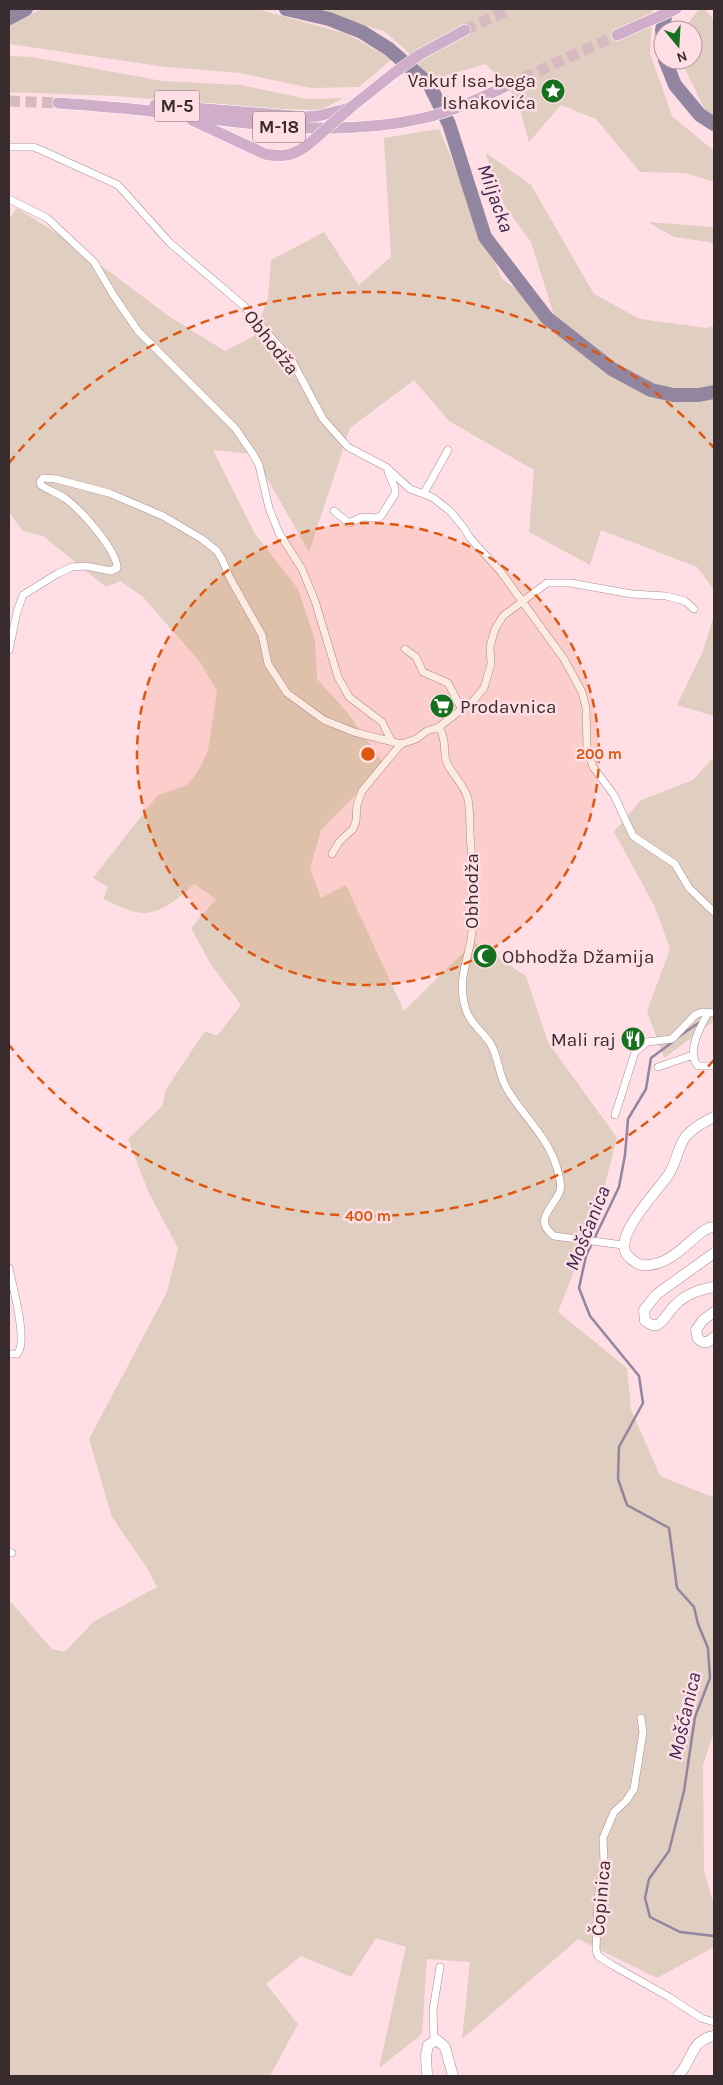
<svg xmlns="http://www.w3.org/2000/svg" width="723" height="2085" viewBox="0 0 723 2085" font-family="Karla,sans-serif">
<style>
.green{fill:#e0cec0}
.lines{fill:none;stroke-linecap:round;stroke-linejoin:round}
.stream{stroke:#9185a0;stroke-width:2.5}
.river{stroke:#9185a0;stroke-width:14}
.primary-tunnel{stroke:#d7bac0;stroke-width:11;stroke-dasharray:11 5.5;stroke-linecap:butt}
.street-casing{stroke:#ab8d94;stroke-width:8}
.secondary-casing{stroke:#ab8d94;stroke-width:11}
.primary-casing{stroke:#fff;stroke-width:12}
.street{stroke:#fff;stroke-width:7}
.secondary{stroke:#fff;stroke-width:10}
.primary{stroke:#d0adc8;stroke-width:11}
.primary-bridge-casing{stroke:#fff;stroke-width:12;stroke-linecap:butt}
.primary-bridge{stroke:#d0adc8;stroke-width:11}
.ring{fill:none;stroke:#df570e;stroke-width:2.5;stroke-dasharray:9 6}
.labels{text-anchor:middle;stroke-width:5;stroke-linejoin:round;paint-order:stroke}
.shield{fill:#ffdee5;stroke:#746165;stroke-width:1}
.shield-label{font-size:18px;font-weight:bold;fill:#382c2e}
.poi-label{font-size:19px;fill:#382c2e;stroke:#ffdee5;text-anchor:end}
.street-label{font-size:19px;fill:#382c2e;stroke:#ffdee5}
.water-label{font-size:20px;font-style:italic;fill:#3b274f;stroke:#ffdee5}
.centre{fill:#df570e;stroke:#ffdee5;stroke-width:2.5}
.ring-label{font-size:15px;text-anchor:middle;font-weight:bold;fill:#df570e;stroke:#ffdee5;stroke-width:5;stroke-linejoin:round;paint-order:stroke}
</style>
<rect width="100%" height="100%" fill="#ffdee5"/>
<path class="green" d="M42,9H257L347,34L392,59L359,87L311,88L240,73L166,67L9,44V25Z
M310,9H653L650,53L672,116L714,151V182L686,173L640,172L596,119L561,105L529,142L517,99L486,64L431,80L406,50L384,31Z
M699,9H705L714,20V119L707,114L682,63L683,60H693V30H689V22Z
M9,56L32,57L162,81L241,85L307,99L343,98L321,110L281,109L115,96L9,92Z
M439,129L502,279L554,315L531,242L504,205L485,152L531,185L594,294L640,319L707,328L714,326V590L697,567L601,530L590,565L529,532L534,470L449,421L414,380L350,428L309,552L253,454L213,450L255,534L298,589L315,640L317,679L346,711L385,765L321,830L310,869L321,898L346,885L404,1011L474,942L526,976L548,1042L617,1138L600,1204L558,1312L627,1368L631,1409L660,1476L710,1496L714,1494V1732L703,1765L704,1871L714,1905V1947L657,1978L578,1939L462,2039L470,1962L427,1959L422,2034L379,2068L406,1947L376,1938L351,1977L301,1956L266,1984L298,2024L270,2076H9V1600L52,1649L65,1652L93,1622L157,1587L147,1568L112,1517L89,1439L167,1292L178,1248L148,1191L128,1139L162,1106L166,1089L205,1031L217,1036L241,1005L210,963L191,928L216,899L194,884C180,897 164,912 144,913C131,913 115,904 103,899L108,887L93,878L157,796L187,785L198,771L208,751L217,691L200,662L143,597L120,581L106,587L43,536L23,531L9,512V219L17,208L67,240L170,317L225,351L254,336L268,298L271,260L324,232L359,285L391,257L384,138Z
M648,222L714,227V245L709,242L674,237Z
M714,615V716L677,705L703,651Z
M714,757V1021L664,1058L647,1011L670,949L655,907L614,832L641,800L693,780Z"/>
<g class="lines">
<path class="stream" d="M678,1037L700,1022
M674,1041L651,1058L646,1089L628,1119L625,1155L619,1187L586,1256L579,1288L590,1316L639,1376L643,1403L619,1447L618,1479L627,1505L669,1528L677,1588L694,1607L698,1624L708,1648L710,1678L695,1717L684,1791L669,1851L649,1879L645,1898L650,1917L680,1932L714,1936"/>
<path class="river" d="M286,9L329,19L362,32L389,49L429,84L449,124L485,237L547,318L612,369L651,390L673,395H699L714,392
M9,18L26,9
M663,39L662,30L667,9
M665,60L675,85L700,115L714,124"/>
<path class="primary-tunnel" d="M465,30L510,9
M508,85L617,35
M9,101L58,103"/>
<defs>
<path id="street" d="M9,147H33L41,150L118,185L170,243L244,306L292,361L323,419L348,447L386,467L410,489L432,497L450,511L464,528L470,538L501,572L564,659L582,692L586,708L587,747L591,761L593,767L614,795L633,836L675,864L689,888L714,912
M9,199L47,218L94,262L114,296L138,331L235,428L253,454L259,465L269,508L279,533L302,569L315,601L338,677L349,697L382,722L392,742
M424,493L448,450
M334,511L349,523L362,517L377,518L381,516L395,494V488L388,472
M405,649L416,657L423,672L448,683L462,710
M9,650L17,612L23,595L57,574L72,567L86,566L111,571L117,568C117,550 81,510 66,499C58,493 49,491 41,485L40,482L43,478L56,479L109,493L163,516L202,539L217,551L222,559L230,578L262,635L268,664L287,693L324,720L354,732L401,744L416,739L427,731L439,727L474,700L484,688L491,664L490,646L495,629L503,616L547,583H570L632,594L666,596L685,601L694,609
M439,727C448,743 442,751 447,763C453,776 464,784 468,799C470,810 470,822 470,833C472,865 476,900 472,932C469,960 456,979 466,1010C470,1023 483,1032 490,1043C499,1057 498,1074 507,1089C523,1116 548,1137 557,1168C559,1175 562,1184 560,1191C554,1207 532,1220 554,1236L623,1245
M332,854L339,842L353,829L356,821L357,805L362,791L401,744
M708,1013C700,1027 686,1052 698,1066H714
M658,1067L693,1055
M615,1115L635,1052L647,1042L672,1039L695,1015L702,1012L714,1013
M9,1268C12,1284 29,1343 17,1354H9
M9,1552L12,1553
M641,1718L643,1732L634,1789L626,1801L614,1812L603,1838L604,1861L598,1899L596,1949L598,1956L612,1965L669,1997L701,2018L714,2022
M434,2041L433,2010L440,1967"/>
<path id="secondary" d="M714,1117C704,1122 694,1127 686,1136C678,1146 676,1163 669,1174C658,1191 609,1239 629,1257C632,1260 637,1264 642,1265C676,1268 695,1228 714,1227
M714,1253L657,1294L644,1310L645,1321L652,1325H657C663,1322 666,1316 670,1311C681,1296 696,1290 714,1287
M714,1312L703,1320L696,1330L698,1339L703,1342H708L714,1337
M427,2076L426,2056L428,2045L437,2040L445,2047L453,2076
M678,2076C693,2061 690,2040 714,2036"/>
<path id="primary" d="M617,35L676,9
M58,103C86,105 113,107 141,110C236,121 328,140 424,118C454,111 481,98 508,85
M155,105L306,117L318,116L350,108L394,73L419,55L465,30
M192,120L265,154C284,158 296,155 311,142"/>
</defs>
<use href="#street" class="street-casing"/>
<use href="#secondary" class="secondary-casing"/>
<use href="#primary" class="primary-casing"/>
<use href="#street" class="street"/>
<use href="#secondary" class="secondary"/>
<use href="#primary" class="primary"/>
<defs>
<path id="primary-bridge" d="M311,142L350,108"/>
</defs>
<use href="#primary-bridge" class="primary-bridge-casing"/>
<use href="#primary-bridge" class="primary-bridge"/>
</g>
<circle cx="368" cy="754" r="231" fill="#df570e" fill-opacity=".12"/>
<g class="ring">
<circle cx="368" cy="754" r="231"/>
<path d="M714 1060A462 462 0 0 1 9 1045M9 463A462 462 0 0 1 714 448"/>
</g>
<defs>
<symbol id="sight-disc" viewBox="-11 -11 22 22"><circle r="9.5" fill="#16711e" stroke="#ffdee5"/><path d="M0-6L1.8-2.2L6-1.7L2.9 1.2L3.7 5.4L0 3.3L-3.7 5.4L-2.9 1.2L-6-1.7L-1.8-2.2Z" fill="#fff"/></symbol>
<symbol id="supermarket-disc" viewBox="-11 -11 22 22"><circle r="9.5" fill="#16711e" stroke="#ffdee5"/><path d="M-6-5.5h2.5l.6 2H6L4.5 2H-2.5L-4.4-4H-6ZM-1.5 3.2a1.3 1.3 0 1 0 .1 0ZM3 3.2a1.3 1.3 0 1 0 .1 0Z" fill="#fff"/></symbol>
<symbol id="mosque-disc" viewBox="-11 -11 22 22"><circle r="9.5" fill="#16711e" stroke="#ffdee5"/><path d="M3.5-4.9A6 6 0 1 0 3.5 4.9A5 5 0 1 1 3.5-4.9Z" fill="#fff"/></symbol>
<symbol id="restaurant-disc" viewBox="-11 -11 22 22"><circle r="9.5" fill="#16711e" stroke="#ffdee5"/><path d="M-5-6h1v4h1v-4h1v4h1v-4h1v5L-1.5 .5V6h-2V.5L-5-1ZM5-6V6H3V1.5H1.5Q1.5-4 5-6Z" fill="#fff"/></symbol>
</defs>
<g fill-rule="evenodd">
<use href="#sight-disc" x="539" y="77" width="28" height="28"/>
<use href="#supermarket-disc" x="428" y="692" width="28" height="28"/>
<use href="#mosque-disc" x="471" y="942" width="28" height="28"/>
<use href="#restaurant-disc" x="619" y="1025" width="28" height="28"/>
</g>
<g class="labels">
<g class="shield">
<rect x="154.5" y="90.5" width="45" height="31" rx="4"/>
<rect x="253" y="111.5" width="52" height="31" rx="4"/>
</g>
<g class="shield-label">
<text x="177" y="112">M-5</text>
<text x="279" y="133">M-18</text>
</g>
<g class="poi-label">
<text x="536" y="87">Vakuf Isa-bega<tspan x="536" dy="22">Ishakovića</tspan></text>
<text x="460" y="713" text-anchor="start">Prodavnica</text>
<text x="502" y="963" text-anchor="start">Obhodža Džamija</text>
<text x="616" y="1046">Mali raj</text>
</g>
<g class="street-label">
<text transform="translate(272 342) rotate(52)" y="7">Obhodža</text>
<text transform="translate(471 891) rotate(-90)" y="7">Obhodža</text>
<text transform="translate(600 1898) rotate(-85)" y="7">Čopinica</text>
</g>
<g class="water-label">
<text transform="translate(496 198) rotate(70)" y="7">Miljacka</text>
<text transform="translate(587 1228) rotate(-68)" y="7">Mošćanica</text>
<text transform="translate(684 1716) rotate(-77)" y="7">Mošćanica</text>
</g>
</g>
<circle cx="368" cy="754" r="8" class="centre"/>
<g class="ring-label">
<text x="599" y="759">200 m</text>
<text x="368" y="1221">400 m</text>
</g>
<rect width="723" height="2085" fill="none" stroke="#382c2e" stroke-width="20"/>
<g transform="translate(678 45) rotate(162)"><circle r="24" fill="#ffdee5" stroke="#af979c"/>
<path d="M0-4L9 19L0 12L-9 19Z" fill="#16711e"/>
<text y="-8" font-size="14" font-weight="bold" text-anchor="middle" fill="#382c2e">N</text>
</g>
</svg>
